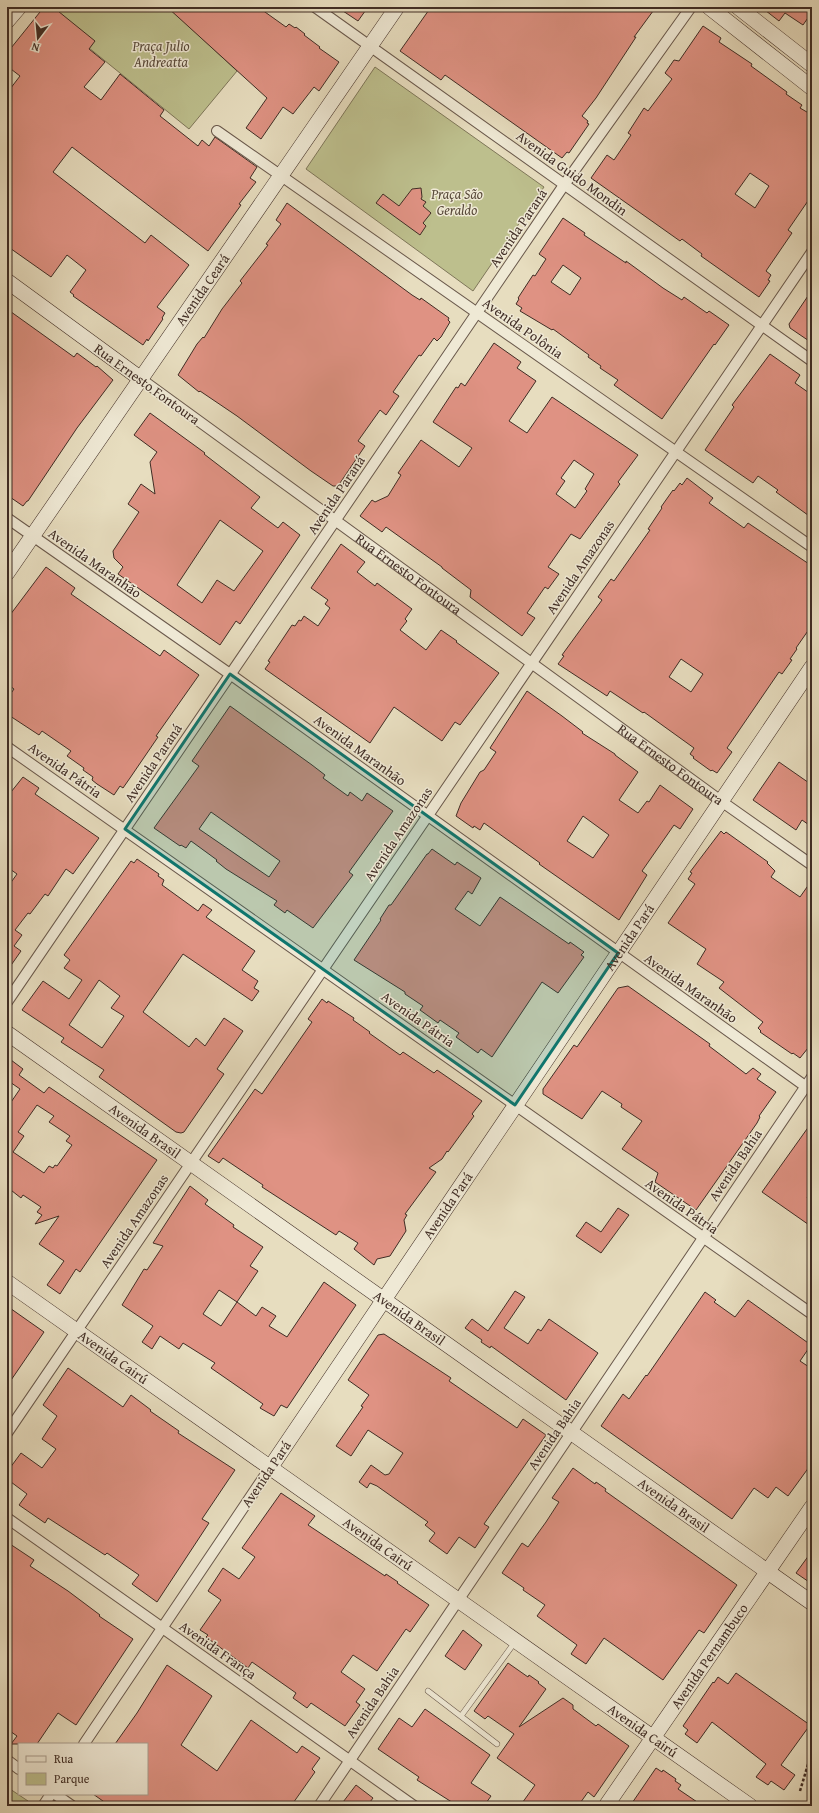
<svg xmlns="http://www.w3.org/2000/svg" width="819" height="1813" viewBox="0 0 819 1813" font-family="'Gentium Book Plus',serif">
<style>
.green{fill:#bdbf8d;stroke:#7e7659}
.building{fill:#df9283;stroke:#402d25;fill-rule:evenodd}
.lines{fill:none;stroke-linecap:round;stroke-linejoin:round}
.lane-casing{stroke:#6a594c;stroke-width:6}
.street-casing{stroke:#6a594c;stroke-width:12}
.secondary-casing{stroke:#402d25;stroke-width:16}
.path{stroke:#402d25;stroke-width:2.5;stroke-dasharray:3 2;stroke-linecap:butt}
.lane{stroke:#efe9d5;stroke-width:5}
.street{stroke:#efe9d5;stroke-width:10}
.secondary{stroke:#efe9d5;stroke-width:15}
.marked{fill:#0f766e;fill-opacity:0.2;stroke:#0f766e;stroke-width:3;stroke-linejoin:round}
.labels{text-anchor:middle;stroke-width:3;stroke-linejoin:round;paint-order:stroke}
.park-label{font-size:14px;font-style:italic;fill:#594a3a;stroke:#efe9d5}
.street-label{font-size:14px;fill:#402d25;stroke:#efe9d5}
</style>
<rect width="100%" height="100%" fill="#e7ddbf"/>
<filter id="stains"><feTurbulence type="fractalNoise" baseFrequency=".005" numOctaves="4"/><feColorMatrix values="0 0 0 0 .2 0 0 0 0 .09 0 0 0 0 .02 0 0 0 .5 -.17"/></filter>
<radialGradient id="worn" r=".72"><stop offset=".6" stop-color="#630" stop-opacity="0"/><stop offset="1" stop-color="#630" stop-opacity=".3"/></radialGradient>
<path class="green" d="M43,7H156L159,10L162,7H168L237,71L189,129L41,9Z
M375,67L544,187L473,291L306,169Z
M7,1787L28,1801L25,1806H7Z"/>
<path class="building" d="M44,7H53L95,41L89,49L105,62L84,87L101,100L120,74L164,110L160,116L198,146L202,140L209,146L215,137L257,167L250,178L256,182L239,204L241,205L208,251L72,147L53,172L145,243L151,235L189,265L157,307L165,313L162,318L163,319L148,341L147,339L143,345L73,296L74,295L70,292L86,270L67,255L51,277L7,246V93L20,76L7,66V53Z
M167,7H258L286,27L289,24L295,28L296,27L305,34L304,35L320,47L319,48L339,62L319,91L314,87L293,114L283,107L261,139L246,128L267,98Z
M337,7H368L358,21Z
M431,7H656L634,37H636L596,98L582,116L588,121L587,123L589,124L569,153L567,152L562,158L445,75L441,80L400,51Z
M761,7H812V12L803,25L785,13L779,21Z
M703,26L721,38L719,42L752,64L751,66L787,92L786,94L802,105L800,108L812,115V195L788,230L792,233L766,271L771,275L768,280L770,281L759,297L701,256L702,254L682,239L680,241L591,178L607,155L614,160L631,135L628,133L644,108L648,111L672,79L665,73L674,60L679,61ZM750,173L769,186L755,208L735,194Z
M421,188L422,197L421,199L426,202L423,206L431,213L423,223L426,226L420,235L376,203L383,194L399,206L412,189Z
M287,203L412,295L420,300L421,298L449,318L448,320L450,322L441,337L437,341L434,338L421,356L419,355L393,392L399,396L386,415L380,410L358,441L365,446L338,486H333L311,471L237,416L200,391L199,392L178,375L197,344L203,337L204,338L222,309L242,283L240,281L268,245L266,244L281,224L276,220Z
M563,218L585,233L584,235L626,263V261L663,288L682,300L684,297L707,313L709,311L729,325L715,345L714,344L662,419L614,385L618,380L600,368L601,366L588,357L589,355L553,329L552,330L520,311L522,308L516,304L519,299L518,298L533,275L535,276L546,259L539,254ZM563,265L581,278L570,295L551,282Z
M812,290V343L790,328L789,324Z
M7,309L74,357L77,353L96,367L97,366L113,380L77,428L28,501H27L23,506L7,495Z
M494,343L521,362L517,368L536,381L509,421L527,433L552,397L638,455L618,482L620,484L580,539L571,534L548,567L559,574L548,589L545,587L527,613L535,618L522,636L470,597L471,590L442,568V567L386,527L382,532L360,516L372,500L375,502L388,496L401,475L398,473L421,440L459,467L472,448L433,422L456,387L458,388L461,383L465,386ZM574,460L594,474L585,489L587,491L575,508L556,494L565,481L561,478Z
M770,354L800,375L795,383L812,395V518L776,492L778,490L758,476L753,483L705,450L734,407L732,405Z
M150,413L205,453L204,454L260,497L251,508L278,528L283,522L300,535L240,624L236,621L220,645L118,574L123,567L114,558L113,551L139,512L128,504L141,484L155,494L150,462L157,452L134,435ZM220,520L263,551L234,591L217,580L202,603L177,585Z
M687,478L713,498L709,503L744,528L748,523L812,566V625L796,648L797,649L790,659L792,660L782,674L779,672L727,748L732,752L717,773L712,770L711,771L693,758L694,757L690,754L694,748L644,712L643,713L610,691L607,696L558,664L564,656L562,655L602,600L598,597L611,579L614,581L650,530L648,529L662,508L661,507L673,490L674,491L680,483L682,485ZM681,659L703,674L691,692L669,677Z
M341,544L365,562L357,572L375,586L377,583L412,609L405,619L407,621L400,630L426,650L441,630L457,641L456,642L499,673L460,725L455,722L442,741L394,707L370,743L265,669L270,662L268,661L292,625L295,626L299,620L301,621L304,616L318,626L330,608L325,604L328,600L311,588Z
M46,567L75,588L71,594L160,656L164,650L199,675L156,736L158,737L130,778L123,788L120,786L114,795L97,784L92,780L93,777L83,770L84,768L67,756L71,751L42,731L39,735L7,714V699L14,689L7,684V619Z
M527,691L562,716L583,732L582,733L615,754V755L638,772L619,800L638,813L647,801L649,802L660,785L693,809L680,829L674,825L642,871L647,875L619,920L539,864L540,863L484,823L480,830L474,826L473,828L456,816L461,803L480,772L484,770L496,752L490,748ZM583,816L609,835L593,858L567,841Z
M230,706L312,765L325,775L323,778L348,796L350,792L362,801L367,793L393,811L349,872L353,875L313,928L287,910L285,913L274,905L277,901L226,869L216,861L217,860L191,841L186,848L181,845L180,846L154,828L199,766L192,761ZM211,812L280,861L269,877L199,829Z
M779,762L812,785V827L802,820L796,830L753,800Z
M23,777L39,788L35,794L99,838L73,874L66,869L48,896L45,894L30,914L28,913L15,930L22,935L14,946L21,951L7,971V888L17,874L7,867V797Z
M721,831L724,834L726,832L768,862L767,863L775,871L771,877L800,897L812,880V1043L800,1058L793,1053L792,1054L760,1032L761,1031L758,1028L763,1022L719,988L724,982L697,964L706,949L668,923L695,884L688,879L692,873L690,872Z
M432,849L455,865L457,862L481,878L472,894L468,891L455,909L480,926L500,897L569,944L570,942L584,952L581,955L584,957L558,993L542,982L492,1057L481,1049L478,1053L456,1037L459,1033L440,1020L438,1023L420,1010L423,1006L405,994V992L354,960L381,920L380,919L389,905H391L427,854H428Z
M137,859L159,874L158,876L164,880L162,885L198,911L203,904L212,910L206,917L255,951L242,970L258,981L254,988L259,991L252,1001L183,954L143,1012L189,1047L196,1038L205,1046L224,1018L243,1031L217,1069L224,1074L184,1132L181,1133L176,1132L99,1077L104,1070L61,1042L64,1038L22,1010L43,981L69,999L82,980L64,968L70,960L64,955L131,861L134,863ZM99,980L120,996L111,1008L124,1016L102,1048L69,1025Z
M628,986L710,1044L709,1046L746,1074L753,1068L761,1074L757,1079L776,1092L759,1116L760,1117L757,1123L696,1210L655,1182L658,1173L622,1149L642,1121L621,1107L622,1104L602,1091L582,1119L543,1094V1089L574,1045L577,1047L618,988Z
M322,999L327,1003L328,1001L354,1018L353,1020L370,1032L369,1033L400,1055L403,1052L434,1073L437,1070L482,1101L472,1114L474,1116L448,1152L447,1151L442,1159L429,1168L436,1172L405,1214L407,1215L404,1220L406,1231L390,1256L377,1259L374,1265L354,1249L358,1243L339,1231L336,1235L262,1187L263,1185L223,1158L219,1163L208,1156L255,1089L262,1094L312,1022L308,1019Z
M7,1057L23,1069L19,1075L44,1093L49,1087L157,1160L80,1272L76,1269L60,1294L47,1285L64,1261L39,1244L59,1216L35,1224L42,1215L37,1212L41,1207L23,1195L21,1198L7,1187V1108L20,1089L7,1080ZM37,1105L54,1116L49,1122L70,1136L66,1141L72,1145L57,1166L55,1165L53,1168L49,1166L44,1173L13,1152L24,1136L18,1132Z
M812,1122V1190L807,1198L812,1201V1227L762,1192Z
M190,1186L208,1200L205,1204L234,1225L233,1227L263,1247L250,1266L258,1271L237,1302L256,1316L262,1307L276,1316L269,1326L287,1337L324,1282L356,1305L287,1408L281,1405L274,1416L260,1408L263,1404L211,1368L215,1363L183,1343L179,1349L160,1336L152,1349L142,1342L153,1326L122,1305L144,1269L147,1270L163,1246L153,1243ZM219,1290L237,1302L221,1326L203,1314Z
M618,1208L629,1215L601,1253L576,1236L586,1222L601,1232Z
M515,1291L525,1297L504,1328L528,1344L538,1329L541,1331L549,1319L598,1353L566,1400L491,1346L490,1348L481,1342L482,1340L465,1328L472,1319L488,1331Z
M705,1292L716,1300L714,1302L735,1317L748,1300L811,1345L800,1361L812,1369V1463L788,1496L776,1487L768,1498L754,1488L732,1519L601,1426L623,1394L629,1399L646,1375L647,1376Z
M7,1306L44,1332L7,1386Z
M384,1334L451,1378L449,1381L517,1428L523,1419L546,1435L484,1524L489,1527L475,1548L459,1537L447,1554L429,1541L435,1533L425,1525L428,1522L377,1486L370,1483L367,1488L359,1482L371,1465L385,1475L389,1474L403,1453L368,1430L351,1456L336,1446L363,1407L361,1406L369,1395L348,1380L378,1335Z
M68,1368L123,1407L131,1395L151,1410L150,1411L179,1431L178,1433L235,1470L202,1519L209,1523L157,1602L132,1584L139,1575L107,1553L105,1555L48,1518L45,1523L19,1505L27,1494L7,1479V1472L21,1453L42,1468L56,1449L42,1439L57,1416L43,1405Z
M573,1468L595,1484L596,1482L606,1489L605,1491L737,1585L704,1633L699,1630L663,1680L604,1638L586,1664L571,1654L577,1645L537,1616L545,1605L523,1590L524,1588L502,1573L522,1543L528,1547L546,1522L559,1502L552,1498Z
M281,1493L315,1516L308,1525L385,1576L386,1574L398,1582L397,1583L429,1605L410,1632L406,1629L377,1671L353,1655L341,1672L365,1689L356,1702L360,1705L345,1726L311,1703L307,1708L293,1698L296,1693L252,1662L248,1668L206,1637L208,1635L200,1630L221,1600L208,1591L223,1568L239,1579L255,1557L242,1548Z
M7,1542L34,1560L30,1566L68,1591L100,1615L99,1616L133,1639L76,1725L58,1713L37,1744H11L17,1736L7,1729Z
M812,1551V1584L796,1573Z
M463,1630L482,1645L465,1670L445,1656Z
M508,1663L528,1677L529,1675L539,1682L538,1683L546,1689L519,1727L563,1698L573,1705V1709L596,1726L598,1724L629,1746L594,1797L588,1792L578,1806H520L535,1785L497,1758L514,1734L488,1716L485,1719L474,1711Z
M167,1665L212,1696L181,1745L217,1771L251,1720L297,1753L302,1746L320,1758L312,1769L315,1772L291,1806H110L93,1794H147V1744H115L137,1713Z
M736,1673L810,1725L781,1765L795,1775L784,1790L771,1781L768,1785L756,1777L766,1764L712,1722L697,1743L685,1734L688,1730L683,1726L713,1682L714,1683L718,1677L728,1684Z
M425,1709L490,1755L471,1783L491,1796L484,1806H458L417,1780L419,1777L378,1749L399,1718L412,1727Z
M656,1768L662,1772L663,1770L676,1779L675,1781L681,1785L678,1789L703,1806H630Z
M356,1785L373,1798L367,1806H340Z"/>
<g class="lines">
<defs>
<path id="lane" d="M428,1691L497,1744
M461,1716L515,1642"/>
<g id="street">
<path d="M315,7L812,361"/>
<path d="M217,131L812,547"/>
<path id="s1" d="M141,379L721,801L812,865"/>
<path d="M7,518L230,674L812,1091"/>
<path d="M7,747L812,1314"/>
<path d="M7,1002L564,185L691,7"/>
<path d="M7,1433L812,252"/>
<path d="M7,1518L414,1806"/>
<path d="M84,1744L270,1468"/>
<path d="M7,1760L19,1769"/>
<path d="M55,1794L72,1806"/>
<path d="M43,1806L51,1794"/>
<path d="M319,1806L812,1077"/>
</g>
<g id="secondary">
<path d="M709,7L812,88"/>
<path d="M738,7L812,65"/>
<path d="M7,21L19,7"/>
<path d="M7,281L141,379"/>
<path id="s2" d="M7,573L397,7"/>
<path id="s3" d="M7,1033L812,1603"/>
<path id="s4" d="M7,1282L750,1806"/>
<path id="s5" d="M270,1468L812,667"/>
<path id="s6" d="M606,1806L812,1507"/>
</g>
</defs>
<use href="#lane" class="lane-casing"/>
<use href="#street" class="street-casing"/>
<use href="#secondary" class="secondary-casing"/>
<path class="path" d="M800,1791L809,1761"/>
<use href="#lane" class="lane"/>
<use href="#street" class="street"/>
<use href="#secondary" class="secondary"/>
</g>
<path class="marked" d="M230,674L618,953L515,1105L125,829Z"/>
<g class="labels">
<g class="park-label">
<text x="161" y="51">Praça Julio<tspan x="161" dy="16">Andreatta</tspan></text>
<text x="457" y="199">Praça São<tspan x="457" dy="16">Geraldo</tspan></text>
</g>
<g class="street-label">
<text transform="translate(572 173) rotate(36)" y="5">Avenida Guido Mondin</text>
<text transform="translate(518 228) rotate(-56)" y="5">Avenida Paraná</text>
<text dy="5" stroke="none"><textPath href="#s2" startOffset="344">Avenida Ceará</textPath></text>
<text transform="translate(523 328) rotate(35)" y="5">Avenida Polônia</text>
<text transform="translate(147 384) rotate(36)" y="5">Rua Ernesto Fontoura</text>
<text transform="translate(336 495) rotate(-56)" y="5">Avenida Paraná</text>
<text transform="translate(95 563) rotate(35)" y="5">Avenida Maranhão</text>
<text transform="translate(580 567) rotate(-56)" y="5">Avenida Amazonas</text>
<text dy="5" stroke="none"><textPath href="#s1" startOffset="331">Rua Ernesto Fontoura</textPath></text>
<text transform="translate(360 750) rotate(36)" y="5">Avenida Maranhão</text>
<text transform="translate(153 763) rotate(-56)" y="5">Avenida Paraná</text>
<text dy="5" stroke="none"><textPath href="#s1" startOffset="655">Rua Ernesto Fontoura</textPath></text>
<text transform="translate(65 770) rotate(35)" y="5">Avenida Pátria</text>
<text transform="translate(398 834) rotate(-56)" y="5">Avenida Amazonas</text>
<text dy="5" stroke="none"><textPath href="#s5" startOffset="641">Avenida Pará</textPath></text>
<text transform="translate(691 988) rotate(35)" y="5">Avenida Maranhão</text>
<text transform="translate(418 1019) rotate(35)" y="5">Avenida Pátria</text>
<text dy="5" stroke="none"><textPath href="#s3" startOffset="169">Avenida Brasil</textPath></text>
<text transform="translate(735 1165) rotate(-56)" y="5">Avenida Bahia</text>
<text dy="5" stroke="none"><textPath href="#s5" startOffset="317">Avenida Pará</textPath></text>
<text transform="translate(682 1206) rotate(35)" y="5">Avenida Pátria</text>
<text transform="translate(134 1221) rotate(-56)" y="5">Avenida Amazonas</text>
<text dy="5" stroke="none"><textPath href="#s3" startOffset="493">Avenida Brasil</textPath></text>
<text dy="5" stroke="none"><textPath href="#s4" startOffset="130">Avenida Cairú</textPath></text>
<text transform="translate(554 1434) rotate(-56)" y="5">Avenida Bahia</text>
<text transform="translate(266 1474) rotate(-56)" y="5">Avenida Pará</text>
<text dy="5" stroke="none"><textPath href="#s3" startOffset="817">Avenida Brasil</textPath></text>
<text dy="5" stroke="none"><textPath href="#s4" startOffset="454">Avenida Cairú</textPath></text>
<text transform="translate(218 1650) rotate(35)" y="5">Avenida França</text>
<text dy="5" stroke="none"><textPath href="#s6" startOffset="182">Avenida Pernambuco</textPath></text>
<text transform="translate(372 1702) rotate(-56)" y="5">Avenida Bahia</text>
<text dy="5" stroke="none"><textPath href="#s4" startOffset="778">Avenida Cairú</textPath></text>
</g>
</g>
<rect width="819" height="1813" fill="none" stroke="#e7ddbf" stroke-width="24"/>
<rect x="8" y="8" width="803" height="1797" fill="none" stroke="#402d25" stroke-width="2"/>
<rect x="12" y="12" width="795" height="1789" fill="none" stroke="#402d25"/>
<rect x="18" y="1743" width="130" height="52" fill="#efe9d5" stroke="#a99e8f"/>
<rect x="26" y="1756" width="20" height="6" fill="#efe9d5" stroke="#a99e8f"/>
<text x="54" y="1763" font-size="12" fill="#402d25">Rua</text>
<rect x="26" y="1773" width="20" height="12" fill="#bdbf8d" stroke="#a99e8f"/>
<text x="54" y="1783" font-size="12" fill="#402d25">Parque</text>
<g transform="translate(38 38) rotate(196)" stroke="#efe9d5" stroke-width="3" paint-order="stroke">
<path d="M0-3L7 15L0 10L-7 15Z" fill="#402d25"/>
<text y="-6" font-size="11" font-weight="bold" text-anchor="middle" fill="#402d25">N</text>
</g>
<rect width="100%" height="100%" filter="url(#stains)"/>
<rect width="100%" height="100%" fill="url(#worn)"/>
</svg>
